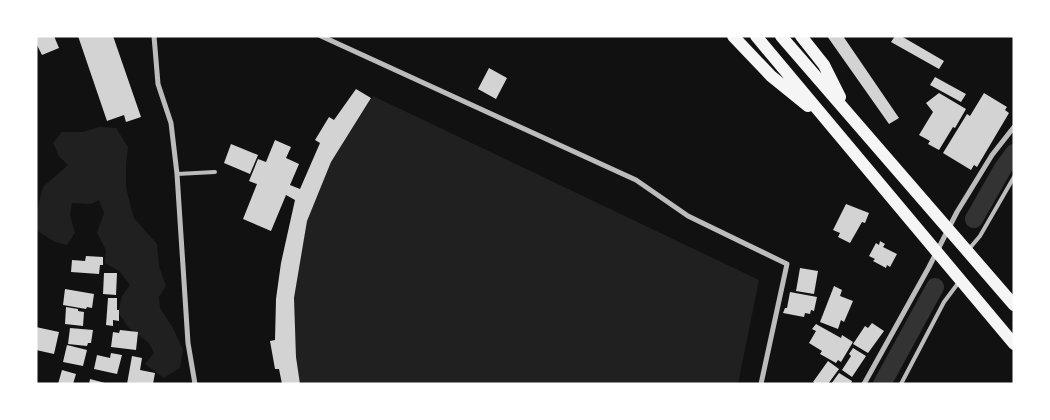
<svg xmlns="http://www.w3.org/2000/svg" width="1050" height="420" viewBox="0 0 1050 420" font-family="Helvetica,sans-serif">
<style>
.green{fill:#202020}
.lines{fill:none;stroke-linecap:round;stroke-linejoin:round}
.canal{stroke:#333;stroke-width:18}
.building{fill:#d3d3d3}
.service{stroke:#bcbcbc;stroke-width:4}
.minor{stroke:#bcbcbc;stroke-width:5}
.primary{stroke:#f5f5f5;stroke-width:12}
</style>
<rect width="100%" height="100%" fill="#111"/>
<path class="green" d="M373,96L759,280L738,384H300L296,357L294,298L307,221L331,162Z
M99,127L116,128L128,147L126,164V187L130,204L134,218L157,244L159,266L166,286L159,297L160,308L173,328L183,350L180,368L164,378L145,364L154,353L149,343L128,327L118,312L122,296L130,285L119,271L105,263L106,250L97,233L104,213L99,200L91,204L72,203L70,215L75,233L67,245L55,242L36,230V213L43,187L68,165L59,156L53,143L62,132H83Z"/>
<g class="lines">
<path class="canal" d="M974,219L1003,168L1014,153
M882,384L935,287"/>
</g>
<path class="building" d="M36,36H54L59,48L42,55L36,43Z
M78,36H113L141,117L126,122L124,115L107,121Z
M827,36H843L899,118L889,124Z
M895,36H901L944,61L939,69L891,42Z
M489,68L507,78L496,99L478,89Z
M935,77L966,94L961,102L930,85Z
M356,89L371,98L331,162L307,221L294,298L296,357L300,384H282L279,369H275L270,341L275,340L276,299L281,263L295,200L286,195L271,231L243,219L257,184L249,181L258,159L266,162L275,140L291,147L286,158L299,164L290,185L300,189L320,143L315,140L329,117L334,120Z
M939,93L966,109L955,128L953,127L939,150L928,144L930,141L919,135L933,112L926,103Z
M984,93L1007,107L1005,110L1009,113L977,167L974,165L971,170L943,153L967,114L970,116Z
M231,144L258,155L250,174L224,163Z
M846,204L869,213L865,223L862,222L850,243L838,237L840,233L833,230Z
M880,241L885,244L883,247L897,254L890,267L887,265L886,268L873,261L875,259L869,256L876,243L879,245Z
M86,256L103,257V265H100L99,274L71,272L72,260L85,261Z
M800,268L818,271L814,294L796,291Z
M104,273H117L116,295L103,294Z
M834,286L842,290L840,296L853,301L844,322L841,320L838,329L820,322Z
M65,289L94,294L92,308L87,307L86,309L63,305Z
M790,292L817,297L814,311L811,310L810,314L805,313L804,317L783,313L785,308H787Z
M108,298H117V310H119V321L113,320V326L106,325Z
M66,307L78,309V311L84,312L83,326L65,324Z
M872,323L884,331L868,353L853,344L865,326L868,328Z
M816,324L841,338L842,335L853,342L841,362L838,360L836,363L820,354L822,351L809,343L816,331L812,329Z
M36,327L59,332L54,354L36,350Z
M70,328L93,330L91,343H88L87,346L68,344Z
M120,330L138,332L136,350L111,347L113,332L119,333Z
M67,345L87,350L83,366L63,362Z
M853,348L866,356L852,377L842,370L851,356L849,354Z
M111,353L122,355L117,374L94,369L97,355L110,358Z
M132,356L142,358L140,370L155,373L153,384H127Z
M828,361L839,369L828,384H816L813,382Z
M62,370L76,374L73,384H58Z
M839,373L852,381L851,384H831Z
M90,379L105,383V384H89Z"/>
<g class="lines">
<path class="service" d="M177,174L215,172
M969,249L980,236L1014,177
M901,384L944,302L959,282"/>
<path class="minor" d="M154,36L158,84L171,123L177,174L188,343L195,384
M321,36L636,180L688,216L787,264L761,384
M864,384L929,267L957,212L992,155L1014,127"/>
<path class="primary" d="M733,36L771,76L808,106
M756,36L1014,344
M781,36L1014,305
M801,36L824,65L840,97"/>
</g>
<rect width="1050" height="420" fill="none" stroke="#ffffff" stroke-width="75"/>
</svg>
